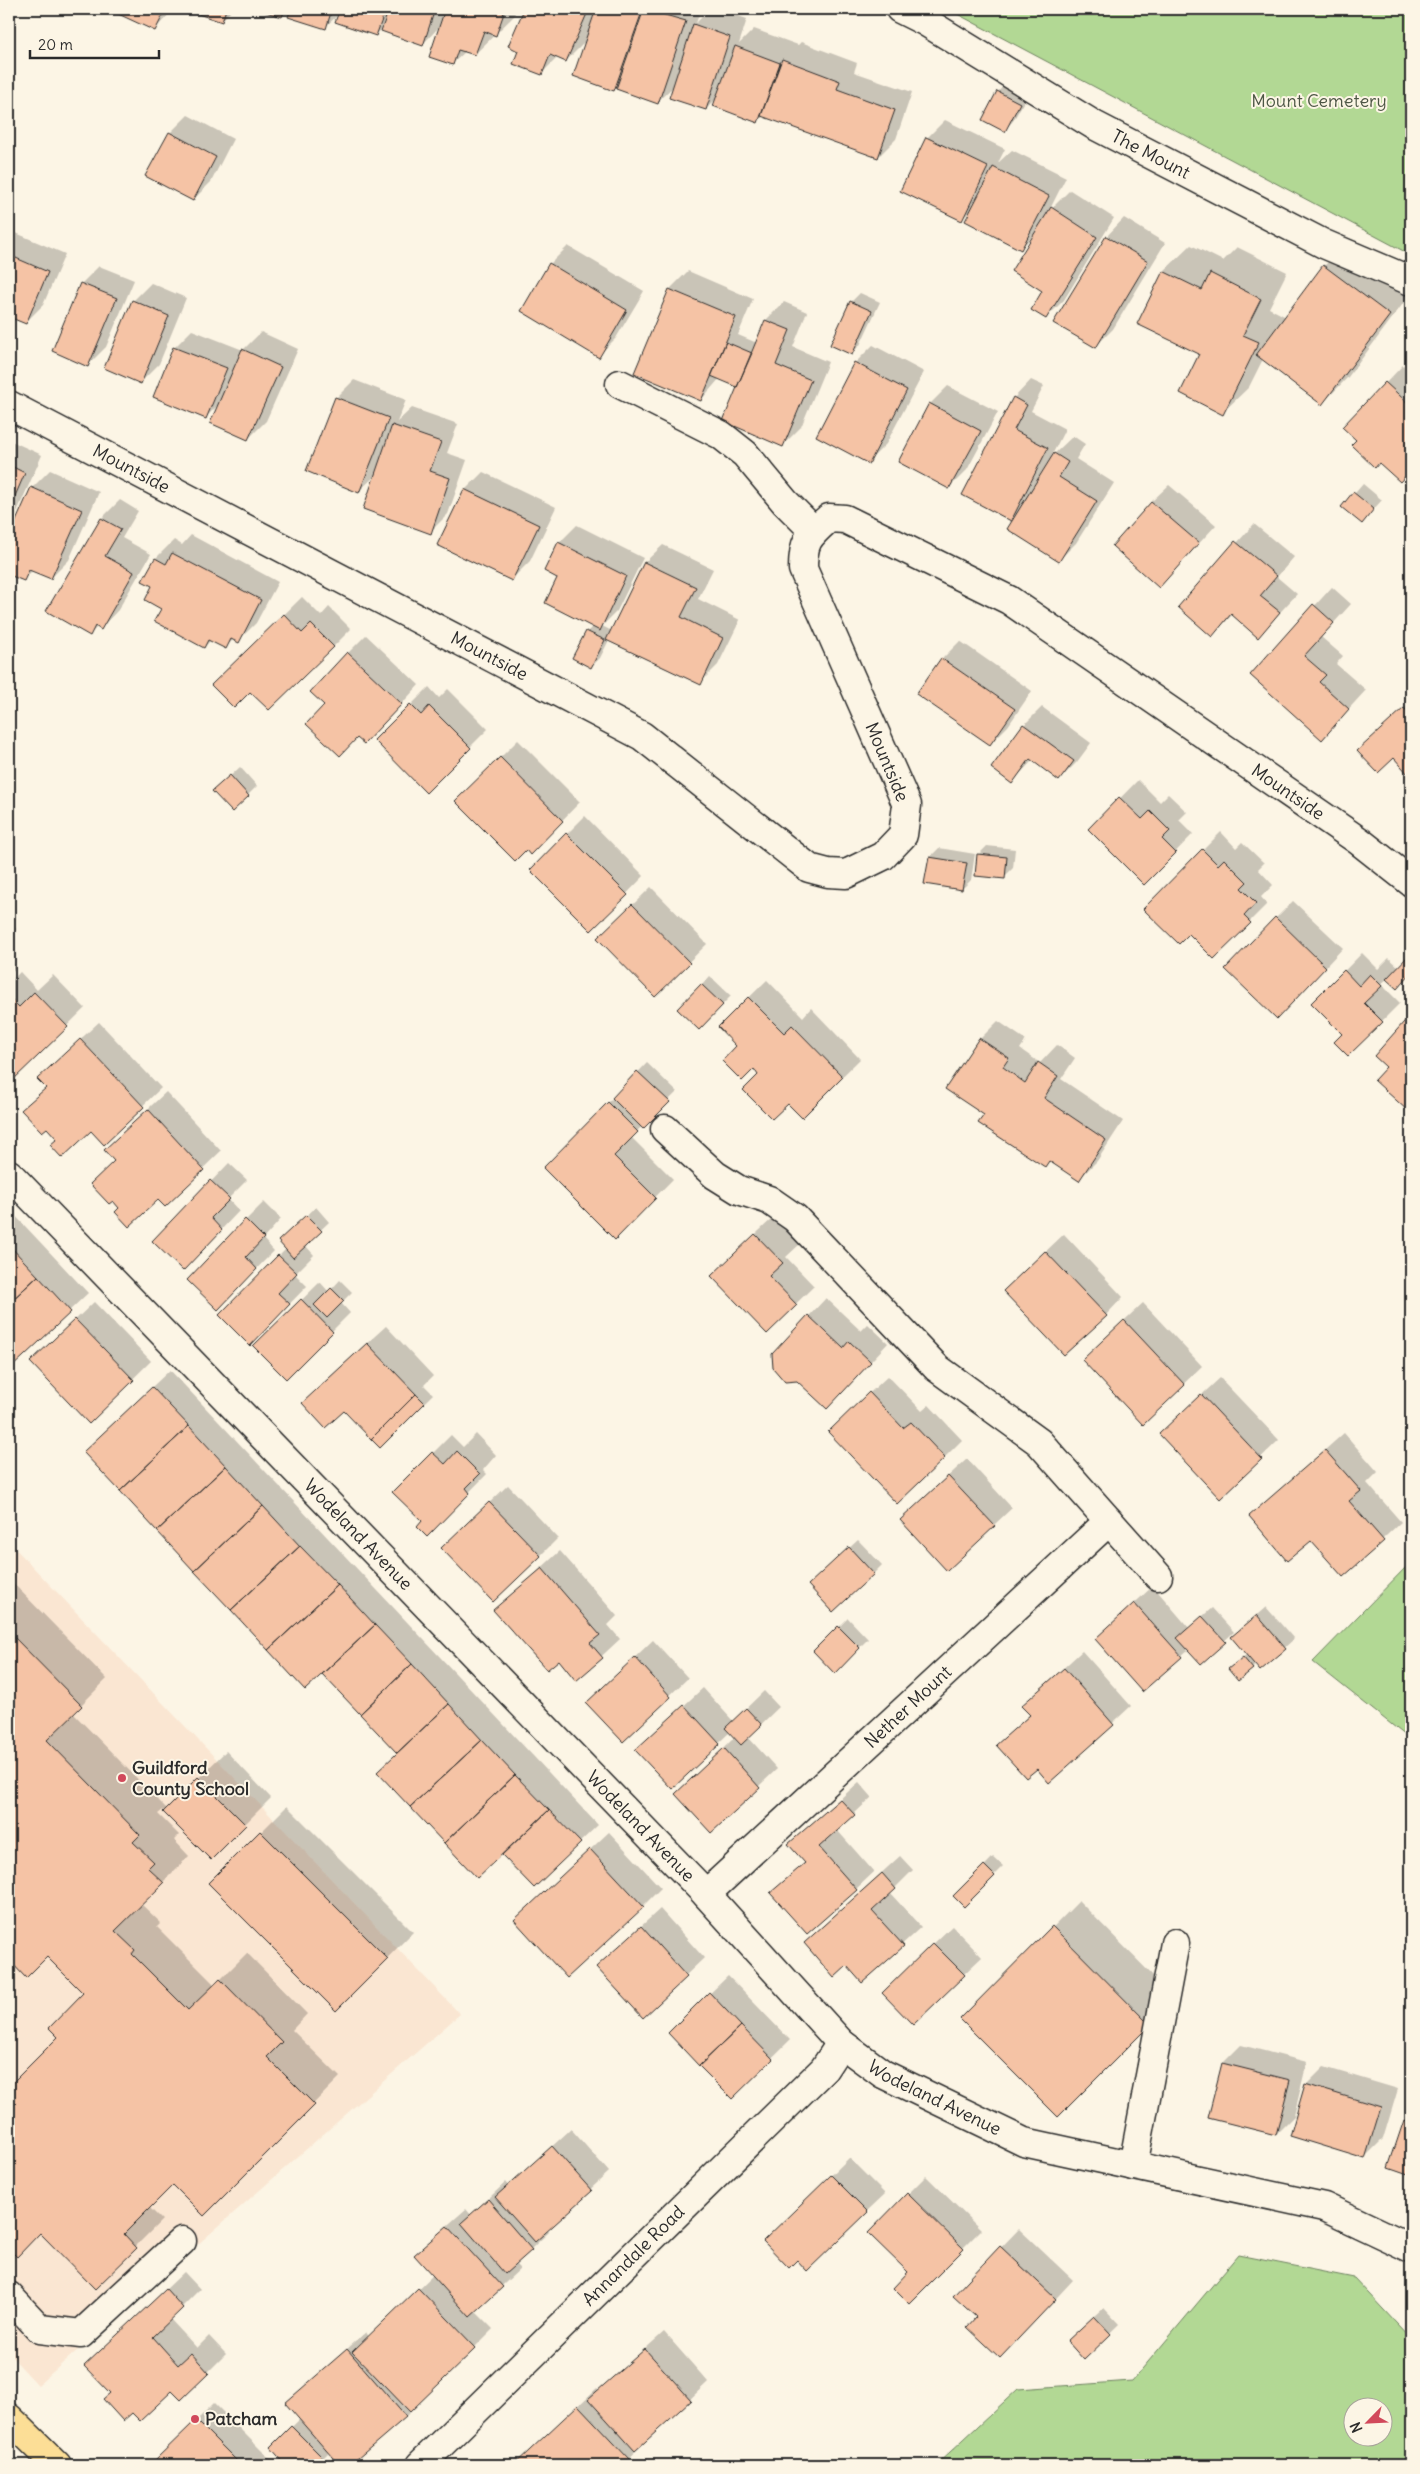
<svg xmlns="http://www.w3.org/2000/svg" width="1420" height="2474" viewBox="0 0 1420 2474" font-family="Delius,sans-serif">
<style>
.built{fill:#fae6d2}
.green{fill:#b2d894;stroke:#6e8260;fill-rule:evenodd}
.shadow{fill:#0003}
.building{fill:#f5c3a5;stroke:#2b2b2b}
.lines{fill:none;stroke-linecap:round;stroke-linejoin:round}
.minor-casing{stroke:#2b2b2b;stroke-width:31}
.major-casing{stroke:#2b2b2b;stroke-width:31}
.minor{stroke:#fcf5e5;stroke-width:28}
.major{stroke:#fcde96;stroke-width:28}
.poi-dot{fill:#d1495b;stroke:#fcf5e5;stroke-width:2}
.labels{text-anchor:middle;stroke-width:4;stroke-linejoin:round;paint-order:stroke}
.park-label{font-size:18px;fill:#4d5645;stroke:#fcf5e5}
.street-label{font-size:18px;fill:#2b2b2b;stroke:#fcf5e5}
.poi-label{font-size:18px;font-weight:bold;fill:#2b2b2b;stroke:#fcf5e5;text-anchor:start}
</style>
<rect width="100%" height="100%" fill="#fcf5e5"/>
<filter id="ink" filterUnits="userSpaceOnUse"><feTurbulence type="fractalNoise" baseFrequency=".02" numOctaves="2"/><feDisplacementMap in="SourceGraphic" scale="10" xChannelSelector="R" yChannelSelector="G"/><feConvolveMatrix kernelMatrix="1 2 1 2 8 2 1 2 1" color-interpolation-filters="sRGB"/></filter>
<g filter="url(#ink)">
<path class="built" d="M9,1542L460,2014L38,2385L9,2354Z"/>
<path class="green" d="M948,9H1411V255Z
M1411,1562V1740L1313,1662Z
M1238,2255L1354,2278L1411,2339V2465H936L1018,2389L1132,2381ZM1352,2406H1382V2436H1352Z"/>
<path class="shadow" d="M117,9H174L155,29L116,11Z
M184,9H233L221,21Z
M260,9H289L282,16Z
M292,9H516L514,16L475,54L466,51L452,64L440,26L423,44L384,26L376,35L340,13L325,27L290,16Z
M525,9H701L696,23L710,9H718L747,19L739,44L754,29L798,45L801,42L857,63L854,72L912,92L896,139L878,157L764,116L758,121L718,97L706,109L675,85L657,102L575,75L587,40L566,61L558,57L541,74L520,50L509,46Z
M1006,83L1028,94L1013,121L1004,130L998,92Z
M188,115L233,139L211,182L193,200L170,133Z
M945,120L1005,149L998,163L1012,150L1066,177L1049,211L1070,190L1114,218L1064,300L1046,318L1044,291L1033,236L1021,248L973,208L961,220L927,138Z
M1124,218L1165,243L1113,329L1095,347L1107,236Z
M9,230L65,254L43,305L25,323L9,316Z
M1351,239L1411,285V293L1348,377L1322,404L1263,359L1249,387L1222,413L1201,353L1139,323L1164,271L1191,245L1223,261L1237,247L1287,272L1269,308L1286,317L1324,266Z
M568,246L644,291L616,338L598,356L523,311L550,264Z
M99,266L134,280L106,347L88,365L81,284Z
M688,271L753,299L738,335L757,343L766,320L784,302L807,312L793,347L828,362L801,427L783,445L741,381L737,385L720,378L701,400L670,289Z
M151,283L186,298L159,364L141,382L133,301Z
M860,293L880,302L860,345L851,354V302Z
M192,330L243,350L261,332L298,349L266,421L248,439L220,403L205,418L174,348Z
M873,345L924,372L886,444L868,462L855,363Z
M1403,365L1411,372V469L1400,480L1344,427Z
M354,380L406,400L397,422L412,408L458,424L447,453L467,460L448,514L430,532L377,474L359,491L336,398Z
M1031,380L1044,386L1031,411L1065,429L1051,457L1073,436L1085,444L1076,459L1114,483L1076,543L1058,561L1017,513L1010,520L1014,398Z
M948,386L998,412L967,470L949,488L930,404Z
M9,440L42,455L9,530Z
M50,470L99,492L69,560L51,578L33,570L23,580L9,573V540L32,488Z
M483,472L556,507L530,561L512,579L465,490Z
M1363,484L1382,500L1362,522L1343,507Z
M1169,485L1216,525L1159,587L1151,502Z
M120,500L138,511L122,538L151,554L118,610L101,628L98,626L89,635L48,611L102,518Z
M1254,524L1294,557L1277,577L1297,594L1258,636L1233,614L1212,635L1180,607Z
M577,525L643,558L617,611L602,626L612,631L645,562L663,545L713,569L698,599L740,620L718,665L700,683L610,638L600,658L591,667L587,632L593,626L558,577L559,543Z
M191,535L278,582L256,623L238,641L234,639L225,647L211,640L204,647L162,608L153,586L144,581L156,558L174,540L182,545Z
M1332,587L1351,604L1321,637L1343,656L1336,664L1366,690L1322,738L1252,675Z
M302,597L321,616L329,607L351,629L333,647L250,690L231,667Z
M366,635L419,685L382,725L325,705L348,653Z
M960,641L1032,691L1008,726L990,744L942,659Z
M429,687L439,698L448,689L488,729L426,791L376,740Z
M1411,702V769L1408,772L1377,733Z
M1042,707L1091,743L1077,762L1059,780L1033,760L1012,782L1024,725Z
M518,740L580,802L530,853L457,801Z
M240,767L257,786L248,795L223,783Z
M1138,780L1160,802L1168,794L1187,812L1179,820L1193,834L1144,884L1090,829Z
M585,816L644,876L591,930L531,870Z
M1221,832L1236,848L1242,842L1264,863L1258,869L1273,885L1261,897L1267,904L1214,957L1189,932L1144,909Z
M987,846L1015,849L1013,868L1004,877L978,855Z
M939,848L975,854L971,880L962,889L930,857Z
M651,887L707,944L655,995L599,938Z
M1293,901L1343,948L1295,999L1276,918Z
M9,922L16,929L9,937Z
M1362,953L1378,969L1389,958L1399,967L1411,954V972L1405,979H1387L1381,984L1400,1003L1348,1055L1344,1034L1313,1003Z
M9,959L16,967L9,975Z
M20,972L37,990L53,975L85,1008L12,1080L9,1077V983Z
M710,976L731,996L699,1028L702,985Z
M767,980L803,1017L811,1008L860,1059L802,1116L760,1075L738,1046L719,1027Z
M1411,1016V1106L1408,1109L1388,1067L1376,1056Z
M998,1021L1026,1040L1020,1049L1040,1063L1057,1045L1075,1058L1061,1079L1123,1121L1097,1161L1079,1179L1050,1160L1045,1166L985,1115L980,1039Z
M99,1022L161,1088L104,1143L91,1129L47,1126L23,1110L47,1087L57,1061Z
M647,1063L677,1092L631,1137L673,1179L615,1238L545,1168Z
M166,1092L221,1151L165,1205L158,1198L121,1207L116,1161L123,1132Z
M229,1163L247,1180L228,1199L239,1211L201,1251L154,1241Z
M264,1202L281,1219L263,1239L274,1251L218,1308L246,1220Z
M316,1207L329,1222L305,1245L314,1255L295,1274L307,1286L268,1326L221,1315L286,1249L288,1233Z
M9,1209L88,1293L9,1368Z
M774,1217L800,1244L786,1257L814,1286L767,1332L730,1258Z
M1064,1234L1123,1297L1106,1315L1023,1273Z
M340,1280L352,1292L341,1303L350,1313L286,1377L255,1346L320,1282L329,1292Z
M826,1298L861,1331L868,1324L888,1343L845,1389L809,1316Z
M94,1302L151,1361L89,1422L49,1345Z
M1143,1303L1202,1366L1143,1423L1101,1342Z
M386,1326L433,1376L424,1385L433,1394L380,1446L321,1385Z
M170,1370L598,1825L534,1886L398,1753L102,1434Z
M888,1376L922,1411L929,1405L962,1440L944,1458L847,1414Z
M1220,1378L1279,1440L1220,1497L1179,1416Z
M1344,1433L1378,1472L1367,1483L1401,1522L1343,1576L1311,1539L1251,1516Z
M476,1434L496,1455L483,1470L487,1474L427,1535L424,1521L394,1492L451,1435L463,1447Z
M967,1459L1012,1508L947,1569L920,1502Z
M508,1485L558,1538L540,1556L461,1530Z
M858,1540L882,1565L873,1574L818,1577Z
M560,1551L617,1616L608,1625L620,1639L577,1679L559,1659L495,1610Z
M9,1579L107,1679L73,1713L167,1809L226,1751L271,1798L211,1858L163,1810L158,1814L179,1835L174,1840L189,1856L141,1904L161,1923L157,1927L215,1985L247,1953L307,2014L292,2030L340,2077L204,2214L173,2183L149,2207L162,2220L95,2287L40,2232L17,2255L9,2247V2087L60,2037L85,1993L47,1955L26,1976L9,1958Z
M1153,1586L1189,1628L1212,1608L1234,1632L1201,1662L1189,1649L1181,1656L1096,1639Z
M1266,1607L1294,1639L1260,1670L1256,1665L1252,1668L1229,1669L1247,1654L1241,1629Z
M848,1618L868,1639L835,1672L815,1651Z
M653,1640L688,1678L623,1740L606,1685Z
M1082,1651L1131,1706L1050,1781L1037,1767L998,1745L1030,1714L1022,1706Z
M703,1688L733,1721L764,1691L779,1707L748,1737L777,1769L711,1831L695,1776L735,1737L730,1732L672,1787L655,1732Z
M859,1782L872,1797L837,1830L874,1872L856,1889L772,1893L805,1862L790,1844Z
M287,1806L413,1932L336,2010L210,1883Z
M609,1832L661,1888L643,1906L534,1902Z
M900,1856L913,1870L890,1893L921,1927L862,1981L847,1964L805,1943Z
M993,1857L1003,1866L964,1905L955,1896Z
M1079,1901L1175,1998L1058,2115L962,2019Z
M660,1909L704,1958L643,2016L616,1949Z
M952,1926L982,1957L964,1974L901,1975Z
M728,1976L790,2040L732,2097L669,2033Z
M1241,2045L1307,2062L1294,2116L1276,2134L1210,2117L1223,2063Z
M1324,2067L1398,2089L1383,2139L1365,2157L1306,2085Z
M1411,2114V2175L1390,2167L1405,2120Z
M571,2129L609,2172L547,2229L549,2232L515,2264L520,2269L475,2311L493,2329L405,2417L348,2465H340L329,2452L316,2465H288L271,2447L300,2419L287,2403L366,2332L369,2337L433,2275L416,2255L434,2237L466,2209L471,2215L506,2182L509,2186Z
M849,2158L885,2194L867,2211L797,2259L765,2241Z
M926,2176L981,2230L909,2302L910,2272L869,2233Z
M1019,2229L1073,2280L1018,2339L978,2317L954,2296Z
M184,2272L200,2289L170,2319L197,2348L209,2336L226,2354L181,2399L172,2389L112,2392L104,2348Z
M1104,2308L1119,2324L1084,2358L1077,2332Z
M664,2332L708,2382L621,2465H516L597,2388L599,2390Z
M214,2403L275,2464L274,2465H160L156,2461Z"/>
<path class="building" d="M115,9H166L155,31L114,12Z
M183,9H226L222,22Z
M256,9H285L282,17Z
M291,9H332L326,29L288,17Z
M340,9H386L376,36L335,22Z
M389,9H435L423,46L381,31Z
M445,9H495L504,13L496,36L484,31L475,55L458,50L453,65L429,57Z
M524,9H589L566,62L550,55L542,75L513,64L518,51L508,46Z
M596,9H643L614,91L573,76Z
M644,9L686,21L658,104L616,89Z
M775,9H788L784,15Z
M693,24L730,37L706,110L669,98Z
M735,46L780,63L758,123L713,106Z
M782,59L840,81L837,89L895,110L878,158L761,116Z
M997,91L1020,103L1005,132L982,120Z
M169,132L216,157L193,201L145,176Z
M926,137L988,167L962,221L900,191Z
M993,167L1049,196L1021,250L965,221Z
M1051,207L1097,237L1046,319L1031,310L1042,291L1011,271Z
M1106,236L1148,261L1096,348L1053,323Z
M9,255L48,272L26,324L9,317Z
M549,263L627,310L599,358L521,311Z
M1323,265L1390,315L1322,405L1256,355Z
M1163,271L1202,290L1210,273L1261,299L1243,335L1259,342L1223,415L1180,393L1199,354L1137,324Z
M80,283L117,298L88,367L52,351Z
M669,289L736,317L701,401L634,373Z
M132,300L169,316L141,384L104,368Z
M850,301L872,311L852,355L830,345Z
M765,320L790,330L776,365L811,380L783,447L723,421Z
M726,342L752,353L737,387L711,376Z
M173,347L227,368L206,419L153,397Z
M242,349L281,367L248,440L210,423Z
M854,362L907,390L869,464L816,436Z
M1385,382L1411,406V470L1400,482L1379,463L1375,468L1351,445L1356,440L1342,427Z
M335,397L389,418L359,493L306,471Z
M1013,397L1027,405L1014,430L1048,448L1011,521L962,495Z
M929,403L981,431L949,489L898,462Z
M392,425L441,442L430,471L450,478L431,534L363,509Z
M1054,453L1068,462L1059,477L1097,501L1059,562L1007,529Z
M9,465L25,473L9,510Z
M31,487L82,510L51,579L29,570L24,581L9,575V537Z
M464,489L539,525L512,581L437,545Z
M1353,492L1374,509L1362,524L1341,507Z
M1151,502L1199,543L1159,588L1112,546Z
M101,518L121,529L105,556L134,572L101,630L95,626L90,636L46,611Z
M1235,541L1277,576L1260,596L1280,612L1258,638L1231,614L1212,637L1178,607Z
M558,542L626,576L600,631L545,603L557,578L544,571Z
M172,553L261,600L239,643L231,639L226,649L208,640L204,648L154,621L161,609L145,600L152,586L142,581L155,558L166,564Z
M644,562L696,587L681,617L723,638L701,685L606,640Z
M1313,604L1334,623L1304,656L1326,675L1319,682L1349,709L1322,740L1250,675Z
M284,614L302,633L311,624L334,647L269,710L250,692L234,708L211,685Z
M586,631L605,640L591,668L572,658Z
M347,652L402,704L364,744L357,738L340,756L306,724L324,705L310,692Z
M941,658L1015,709L990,745L916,694Z
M410,704L421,715L429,706L471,748L426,793L374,740Z
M1404,708L1411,716V771L1408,774L1394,758L1378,773L1357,751Z
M1023,724L1074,761L1059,781L1030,759L1012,784L991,768Z
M500,757L563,821L530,855L526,850L515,861L455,801Z
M230,775L249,796L232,812L212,791Z
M1119,797L1142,819L1150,811L1170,831L1162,839L1176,853L1144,885L1088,829Z
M566,833L628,895L591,931L530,870Z
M1202,849L1218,865L1224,859L1247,882L1241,888L1256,903L1244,916L1251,923L1214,959L1189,934L1179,944L1143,909Z
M977,854L1007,857L1005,879L975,876Z
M929,857L967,863L962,890L924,884Z
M632,904L690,963L655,997L597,938Z
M1275,917L1326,967L1277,1019L1225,969Z
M1410,954L1411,973L1397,989L1386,979Z
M1344,970L1359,986L1370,974L1382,986L1364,1003L1383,1022L1348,1056L1334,1042L1342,1034L1311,1003Z
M701,984L723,1005L699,1030L677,1009Z
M34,992L68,1027L12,1081L9,1078V997L19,1007Z
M748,997L784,1033L792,1025L843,1077L802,1118L788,1104L772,1119L743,1090L758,1075L754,1069L742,1081L722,1061L736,1046L718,1027Z
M1411,1014V1107L1408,1111L1374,1080L1386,1067L1374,1056Z
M979,1038L1009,1058L1003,1067L1025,1083L1038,1062L1058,1076L1044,1098L1106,1140L1079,1181L1049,1161L1045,1167L978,1123L984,1115L945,1089Z
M80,1039L144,1107L104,1145L91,1131L62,1158L50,1145L57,1139L47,1128L42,1132L21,1110L46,1088L37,1079Z
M637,1071L670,1102L643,1129L612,1098Z
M608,1102L638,1132L614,1156L656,1198L615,1240L543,1168Z
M148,1109L204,1170L165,1207L158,1200L129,1227L115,1212L119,1208L113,1201L109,1204L90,1184L114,1161L104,1150Z
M210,1180L230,1199L211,1218L222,1230L183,1271L152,1241Z
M306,1215L322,1231L293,1258L278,1241Z
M245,1219L264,1238L246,1257L257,1269L218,1310L187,1280Z
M755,1234L783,1263L769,1276L797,1305L767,1334L711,1276Z
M9,1245L38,1276L9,1303Z
M1045,1251L1107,1316L1064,1355L1003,1291Z
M278,1255L297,1273L278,1293L290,1304L250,1346L219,1315Z
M38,1276L71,1312L9,1370V1303Z
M331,1288L344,1301L327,1318L314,1305Z
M301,1299L333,1332L286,1379L253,1346Z
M808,1315L843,1348L849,1341L871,1362L827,1409L797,1381L785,1382L773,1368L772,1354Z
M75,1319L134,1380L89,1424L30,1362Z
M1124,1320L1185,1385L1143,1425L1082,1360Z
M367,1343L416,1394L371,1439L344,1411L325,1428L302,1403Z
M152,1387L189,1426L120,1491L83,1452Z
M869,1392L903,1428L911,1422L945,1458L897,1504L828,1432Z
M416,1394L425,1403L380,1448L371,1439Z
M1201,1394L1262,1459L1220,1499L1159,1434Z
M189,1426L226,1466L157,1531L120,1491Z
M1325,1450L1361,1491L1349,1501L1384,1541L1343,1577L1311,1541L1287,1561L1249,1516Z
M457,1451L480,1474L466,1488L470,1493L427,1537L417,1527L422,1521L392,1492L432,1452L445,1464Z
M226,1466L263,1506L194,1571L157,1531Z
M948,1476L995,1526L947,1571L900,1520Z
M489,1502L541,1556L493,1602L441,1548Z
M263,1506L300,1546L231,1610L194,1571Z
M300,1546L338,1585L268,1650L231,1610Z
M849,1547L874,1574L833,1612L808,1585Z
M542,1568L600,1635L590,1643L603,1658L576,1681L559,1660L547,1670L493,1610Z
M338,1585L375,1625L305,1690L268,1650Z
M1134,1603L1182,1657L1142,1692L1095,1639Z
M1257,1615L1286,1649L1260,1671L1231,1637Z
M1202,1616L1226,1642L1201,1664L1177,1638Z
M375,1625L412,1664L360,1714L322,1674Z
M838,1626L860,1648L835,1674L813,1651Z
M9,1632L82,1706L47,1740L140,1835L133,1842L154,1862L148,1868L164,1883L115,1931L135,1950L132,1954L188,2010L220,1979L282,2042L267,2057L315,2105L204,2216L173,2185L124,2234L137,2248L95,2289L40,2233L17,2257L9,2249V2086L58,2037L49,2028L83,1993L47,1957L26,1978L9,1960Z
M635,1657L671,1697L623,1742L586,1703Z
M1243,1657L1253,1669L1238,1681L1228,1669Z
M412,1664L449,1704L397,1753L360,1714Z
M1064,1668L1114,1725L1049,1783L1037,1769L1026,1778L996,1745L1030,1715L1021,1706Z
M449,1704L482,1740L410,1807L377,1772Z
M684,1705L720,1744L672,1789L635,1750Z
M746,1708L762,1725L741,1745L725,1728Z
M482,1740L515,1775L444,1843L410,1807Z
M724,1748L760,1788L711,1833L675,1794Z
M515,1775L549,1810L477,1878L444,1843Z
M198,1777L246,1825L211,1860L163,1812Z
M840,1799L855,1815L819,1847L857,1890L807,1934L770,1893L805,1863L788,1844Z
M549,1810L581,1843L534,1888L502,1855Z
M260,1831L388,1959L336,2011L208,1883Z
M590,1849L644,1907L567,1978L514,1920Z
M984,1865L995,1876L964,1907L953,1896Z
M882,1873L896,1889L872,1911L904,1946L862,1983L847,1966L834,1978L804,1943Z
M641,1926L687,1977L643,2018L596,1967Z
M1052,1926L1150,2025L1058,2117L960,2019Z
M933,1943L965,1975L913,2025L882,1993Z
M709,1992L741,2026L699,2066L668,2033Z
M741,2026L773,2059L732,2099L699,2066Z
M1222,2063L1290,2080L1276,2135L1208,2118Z
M1305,2084L1381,2107L1365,2159L1290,2136Z
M1404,2120L1411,2122V2176L1388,2168Z
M552,2146L592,2191L535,2242L495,2197Z
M831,2175L868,2212L807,2271L797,2260L789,2268L763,2241Z
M907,2193L964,2249L909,2304L893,2288L908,2272L868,2233Z
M488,2199L532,2250L505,2274L461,2223Z
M447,2226L503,2287L470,2317L414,2255Z
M1000,2246L1056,2299L1000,2358L967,2327L976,2317L953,2296Z
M418,2288L476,2348L410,2412L352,2352Z
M166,2289L183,2308L153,2337L178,2365L191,2353L209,2373L181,2400L172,2391L140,2421L132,2413L123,2421L103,2399L110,2393L84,2366Z
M1094,2316L1111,2334L1084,2360L1067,2341Z
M347,2349L406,2417L350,2465H339L285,2403Z
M645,2349L691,2400L635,2451L588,2399Z
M578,2405L629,2459L623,2465H514Z
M196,2420L241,2465H158L154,2461Z
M291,2426L324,2459L317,2465H286L270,2447Z"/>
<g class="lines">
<defs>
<g id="minor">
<path id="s1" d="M900,9L926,22L1094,125L1324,244L1411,281"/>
<path d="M620,384L721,435L745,454L785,502L814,531"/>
<path id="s2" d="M9,405L642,736L809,868L828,873L846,874L883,856L903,835L907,805L803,569C803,540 808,537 829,518L845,519L1009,600L1359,841L1411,882"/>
<path d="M665,1129L715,1175L739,1190L769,1200L795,1218L937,1368L1039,1442L1109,1521L706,1894"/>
<path id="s3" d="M9,1174L706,1894L841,2043L883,2074L1024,2142L1324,2207L1411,2248"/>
<path d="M1109,1521L1158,1576"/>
<path d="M1133,2166L1175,1943"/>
<path d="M9,2296L40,2329L81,2334L182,2241"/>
<path id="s4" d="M420,2465L824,2069L841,2043"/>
</g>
<path id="major" d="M9,2418L57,2465"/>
</defs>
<use href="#minor" class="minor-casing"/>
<use href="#major" class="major-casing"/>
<use href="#minor" class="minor"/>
<use href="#major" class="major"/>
</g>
</g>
<g class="poi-dot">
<circle cx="122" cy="1778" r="5"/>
<circle cx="195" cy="2419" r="5"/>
</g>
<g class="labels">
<g class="park-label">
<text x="1319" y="107">Mount Cemetery</text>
</g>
<g class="street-label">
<text dy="6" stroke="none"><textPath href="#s1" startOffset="290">The Mount</textPath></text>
<text dy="6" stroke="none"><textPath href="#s2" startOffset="138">Mountside</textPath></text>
<text dy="6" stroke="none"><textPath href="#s2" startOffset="542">Mountside</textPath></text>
<text transform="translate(887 762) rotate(67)" y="6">Mountside</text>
<text dy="6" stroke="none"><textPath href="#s2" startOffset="1921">Mountside</textPath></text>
<text dy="6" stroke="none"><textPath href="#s3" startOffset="502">Wodeland Avenue</textPath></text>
<text transform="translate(908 1707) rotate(-43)" y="6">Nether Mount</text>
<text dy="6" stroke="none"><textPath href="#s3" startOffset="908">Wodeland Avenue</textPath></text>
<text dy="6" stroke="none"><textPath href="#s3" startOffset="1312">Wodeland Avenue</textPath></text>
<text dy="6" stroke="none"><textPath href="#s4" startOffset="299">Annandale Road</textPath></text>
</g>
<g class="poi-label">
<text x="132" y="1774">Guildford<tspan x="132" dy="21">County School</tspan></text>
<text x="205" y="2425">Patcham</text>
</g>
</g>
<rect width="1420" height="2474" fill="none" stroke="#fcf5e5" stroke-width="30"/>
<rect x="15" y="15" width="1390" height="2444" fill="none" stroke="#2b2b2b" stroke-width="2" filter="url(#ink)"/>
<g transform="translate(1368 2422) rotate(246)"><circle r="24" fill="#fcf5e5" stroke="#a8a49b"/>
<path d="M0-4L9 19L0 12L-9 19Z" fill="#d1495b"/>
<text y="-8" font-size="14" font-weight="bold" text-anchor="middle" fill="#2b2b2b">N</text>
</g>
<path d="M30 50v8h129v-8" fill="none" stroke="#2b2b2b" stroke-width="2.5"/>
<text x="38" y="50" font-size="15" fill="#2b2b2b" stroke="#fcf5e5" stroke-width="4" paint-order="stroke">20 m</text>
</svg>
